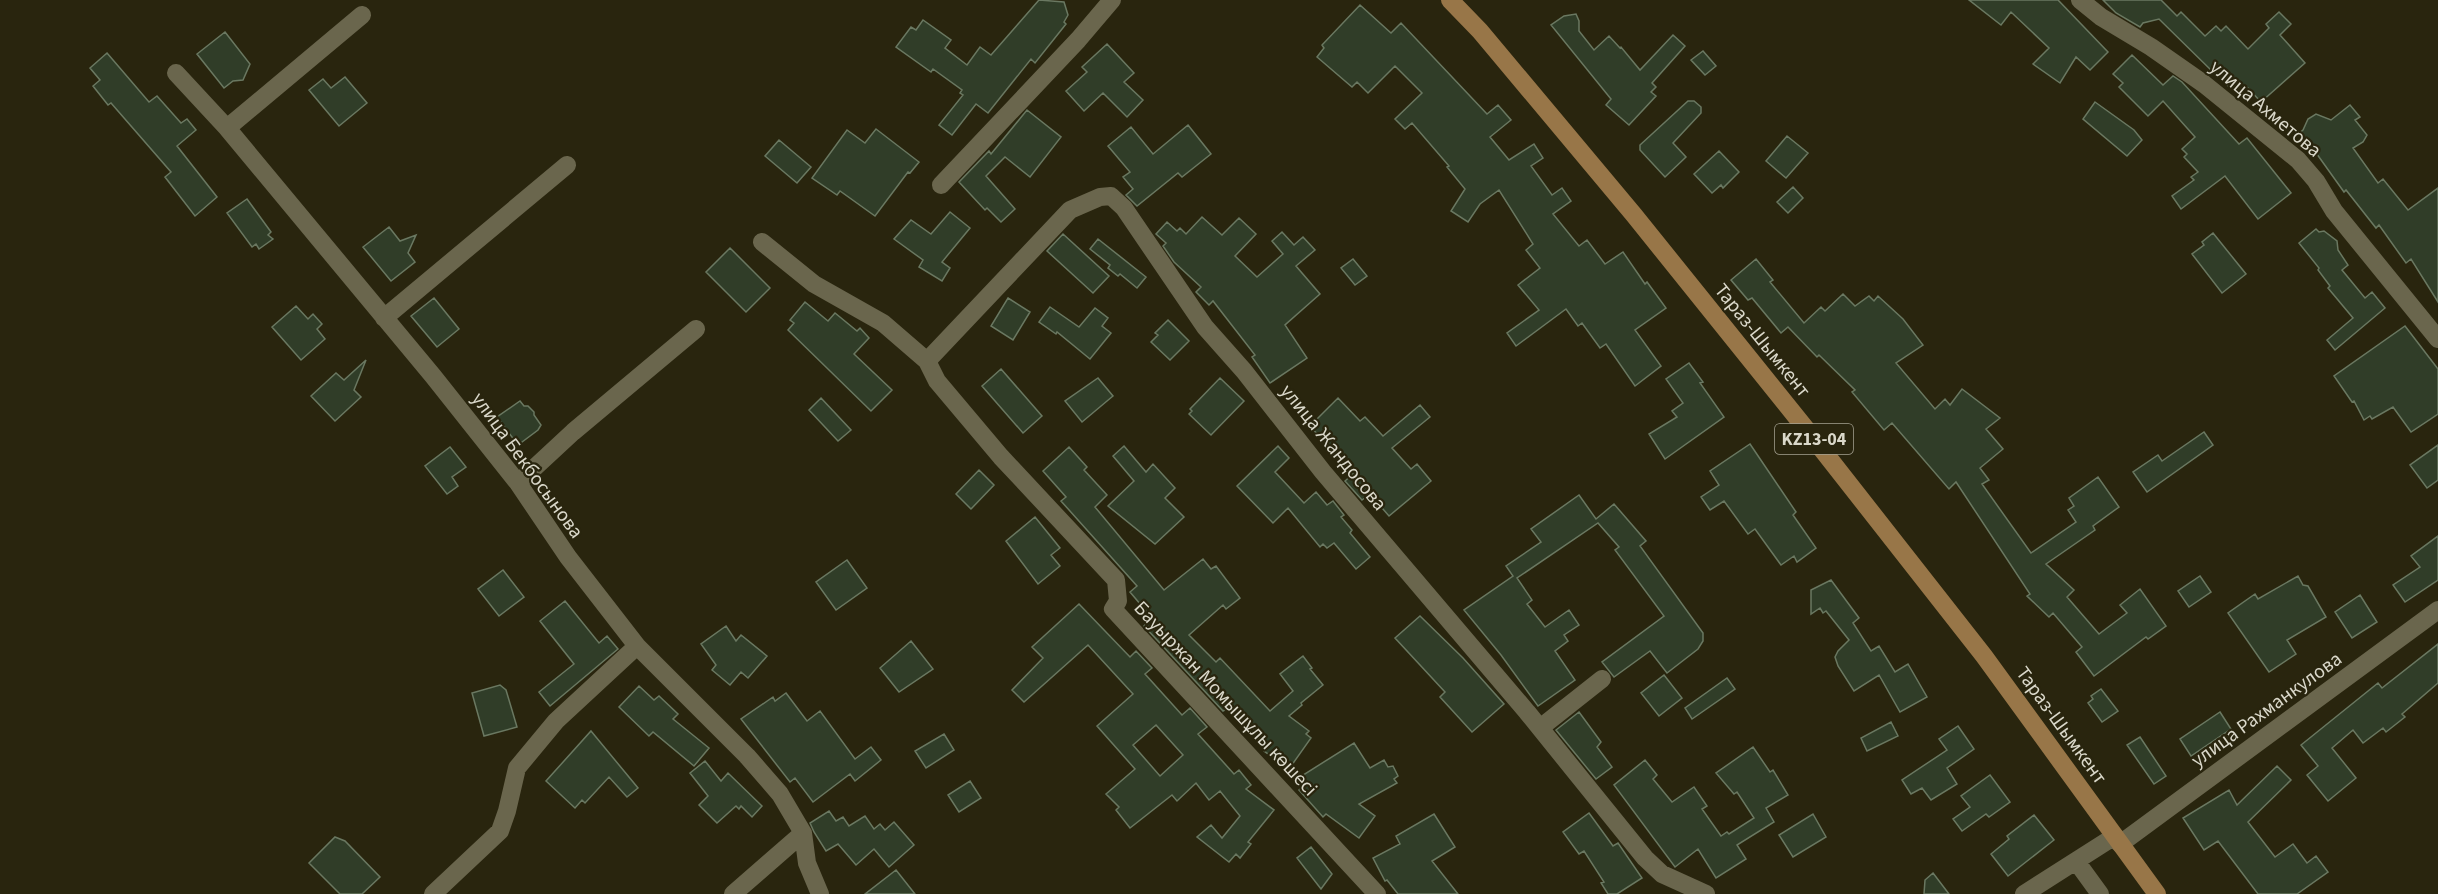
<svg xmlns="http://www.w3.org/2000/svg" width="2438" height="894" viewBox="0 0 2438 894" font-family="'Source Sans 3',sans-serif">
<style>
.building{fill:#303d28;stroke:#6a7861;stroke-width:1.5;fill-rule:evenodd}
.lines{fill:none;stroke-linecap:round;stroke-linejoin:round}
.minor{stroke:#6a664d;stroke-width:18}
.major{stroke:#987648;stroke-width:18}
.labels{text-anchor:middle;stroke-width:4.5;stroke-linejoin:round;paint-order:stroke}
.shield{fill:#29250e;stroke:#a5a292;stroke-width:1.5}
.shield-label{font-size:18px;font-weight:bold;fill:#dad8ca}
.street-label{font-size:20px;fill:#dad8ca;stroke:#29250e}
</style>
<rect width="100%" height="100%" fill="#29250e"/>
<path class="building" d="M1039,0L1064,2L1068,15L1064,22L1066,24L1035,63L1031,59L988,113L976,104L952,135L939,125L963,95L960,93L962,90L933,69L931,72L896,47L911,27L916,30L923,20L951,40L945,48L967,65L980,47L991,55Z
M1969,0H2058L2108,52L2090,70L2076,57L2060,83L2033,64L2049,48L2011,12L2001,25Z
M2103,0H2161L2177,16L2181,12L2205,36L2216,26L2221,31L2226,26L2248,49L2269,28L2266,24L2279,12L2291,24L2280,35L2305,63L2261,102L2247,87L2240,93L2231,84L2228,86L2218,73L2216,75L2159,19L2143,23L2140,27L2116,13Z
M1360,5L1391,33L1401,23L1487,114L1498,105L1511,120L1490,137L1509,160L1534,144L1543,158L1531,166L1552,195L1562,188L1571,201L1553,214L1579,246L1587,240L1605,264L1623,252L1645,284L1647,282L1666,308L1635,330L1661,366L1635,386L1606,344L1600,348L1582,323L1578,326L1566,309L1516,346L1507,333L1539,310L1518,285L1540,268L1526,250L1533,244L1499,190L1480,204L1468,222L1451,211L1465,189L1447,167L1449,166L1412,123L1405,129L1395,119L1422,93L1395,66L1368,93L1357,82L1352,87L1317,57L1324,48L1322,45Z
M1576,14L1579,21V31L1594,50L1609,36L1620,48L1621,47L1640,70L1673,35L1685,46L1652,83L1656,87L1651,92L1656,96L1629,125L1606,105L1611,99L1551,25L1564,16Z
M225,32L250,64L243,80L233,81L224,88L197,54Z
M1107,44L1134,73L1124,82L1143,100L1127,117L1103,93L1084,111L1066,91L1087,72L1082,67Z
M1703,51L1716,66L1705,75L1691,60Z
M107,53L149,102L157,96L181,123L187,119L196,130L177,146L217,197L195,216L165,177L171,172L111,103L108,105L93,86L100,80L90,68Z
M2132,55L2163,85L2173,76L2182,82L2239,144L2247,138L2291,193L2258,219L2225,176L2181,209L2172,196L2194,180L2191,177L2198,172L2184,157L2187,154L2182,149L2195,137L2163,101L2148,116L2119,87L2123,83L2113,74Z
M345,77L367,103L339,126L309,90L323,79L331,88Z
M1688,101H1694L1701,107V113L1673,143L1686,157L1665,177L1640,150V145Z
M2095,102L2134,130L2142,140L2127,156L2083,119Z
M2350,105L2360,117L2355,120L2367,135L2363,142L2353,148L2378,183L2383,179L2408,210L2438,188V302L2411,259L2406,263L2379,225L2376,228L2346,190L2344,192L2314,150L2312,152L2298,134L2303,130L2308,119L2316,114L2331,120Z
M1027,110L1061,137L1030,177L1005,157L986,176L1015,209L1001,222L987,208L985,210L959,182L989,151L991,154Z
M1188,125L1211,154L1182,177L1178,173L1137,206L1126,195L1133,189L1123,177L1130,172L1108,146L1131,127L1153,154Z
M876,129L919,162L910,173L908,172L875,216L840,191L837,195L812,178L847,130L865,143Z
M1787,136L1808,153L1786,178L1766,161Z
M779,140L811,167L797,183L765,156Z
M1719,151L1739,172L1723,188L1721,185L1712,193L1694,174Z
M1793,187L1803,198L1788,213L1777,202Z
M247,199L271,232L268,235L273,239L259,249L256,244L252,247L227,213Z
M950,212L970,228L942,262L950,268L942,281L919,267L923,260L894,239L911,220L931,234Z
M1202,217L1222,235L1239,218L1256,234L1235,256L1257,277L1283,254L1272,241L1282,232L1294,245L1303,237L1315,250L1296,266L1320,294L1285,325L1307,358L1270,383L1252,357L1255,355L1213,301L1209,305L1196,292L1201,287L1174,262L1163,246L1166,243L1156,234L1167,222L1177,231L1180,228L1186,234Z
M389,227L400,241L416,235L408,253L415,262L391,281L363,247Z
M2316,229L2319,232L2324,231L2337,241L2338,250L2348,265L2342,270L2365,298L2372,292L2385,308L2335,350L2327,340L2353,318L2328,288L2330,286L2318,270L2319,268L2299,243Z
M2213,233L2246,274L2222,293L2192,254L2204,245L2202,242Z
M1063,234L1109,276L1093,293L1047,251Z
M1098,239L1146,277L1137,288L1120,274L1118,276L1108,268L1110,265L1090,249Z
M730,248L770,288L746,312L706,272Z
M1353,259L1367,276L1355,285L1341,268Z
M1756,259L1773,280L1770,282L1804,323L1821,307L1825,311L1843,294L1855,306L1869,296L1874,301L1878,296L1903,319L1923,345L1896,363L1935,409L1945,399L1950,405L1962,389L2000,418L1986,429L2003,449L1980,468L1989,480L1982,484L2031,553L2076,522L2068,510L2074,506L2069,498L2098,477L2119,507L2093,526L2095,530L2046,564L2074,590L2067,597L2099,634L2127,613L2120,605L2140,589L2166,626L2148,639L2146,637L2094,676L2076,652L2082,647L2053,613L2049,617L2027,596L2030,594L1956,482L1949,489L1892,423L1884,430L1852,392L1855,390L1819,355L1817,357L1788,327L1781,333L1752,298L1748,300L1731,280Z
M434,298L459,329L437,347L411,316Z
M1008,298L1030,312L1013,340L991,326Z
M805,302L828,321L835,313L857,331L860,328L869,338L854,354L892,390L871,411L788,330L794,323L790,320Z
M296,306L308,319L313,314L322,324L317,329L325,339L301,360L272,327Z
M1050,307L1079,327L1095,308L1108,318L1102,326L1111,333L1090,359L1057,332L1056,334L1039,322Z
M1168,320L1189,341L1170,360L1151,342L1158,335L1155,333Z
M2405,326L2438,369V414L2411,432L2393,407L2372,419L2370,416L2364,420L2354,401L2352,402L2334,376Z
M366,360L354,390L361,397L335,421L311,396L336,373L344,380Z
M1689,363L1703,382L1700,383L1724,417L1665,459L1649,434L1677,417L1672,411L1683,403L1666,379Z
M1001,369L1042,416L1023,433L982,386Z
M1098,378L1113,396L1082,422L1065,401Z
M1220,378L1244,401L1211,435L1189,414L1192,411L1190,409Z
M821,398L851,430L838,441L809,410Z
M1338,398L1360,421L1365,417L1383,436L1420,405L1430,417L1392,448L1411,469L1417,464L1431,481L1389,516L1370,494L1362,500L1345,481L1353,474L1310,426Z
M520,401L524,406H528L534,412V415L541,425L538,430L518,445L497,417Z
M2204,432L2213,445L2147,492L2133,472L2158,455L2162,461Z
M1750,444L1796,512L1793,515L1816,548L1797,562L1794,556L1781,565L1755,529L1748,534L1724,501L1710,510L1701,497L1719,485L1710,471Z
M2438,445V480L2427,488L2410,465Z
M1124,446L1146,472L1153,464L1175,488L1165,498L1184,517L1155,544L1108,506L1134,481L1113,456Z
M1278,446L1289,458L1275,472L1304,503L1316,492L1327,505L1333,501L1344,515L1341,517L1352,530L1350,533L1370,557L1356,569L1334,543L1327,548L1323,544L1320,547L1288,508L1273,523L1237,486Z
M450,447L466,467L452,477L458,486L447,494L425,466Z
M1069,447L1087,467L1084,470L1107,495L1095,507L1164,590L1203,559L1211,569L1216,566L1240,598L1226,609L1223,605L1189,635L1216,662L1220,658L1270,711L1293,691L1280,674L1303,656L1312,668L1310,669L1323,685L1301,703L1302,705L1289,716L1309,731L1306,734L1311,738L1289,769L1264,751L1268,746L1232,706L1223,711L1144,626L1152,618L1130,592L1137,586L1061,501L1066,497L1043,471Z
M979,470L994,485L971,509L956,494Z
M1579,495L1596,519L1614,504L1646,541L1640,546L1703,633V641L1698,649L1667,673L1650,651L1614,677L1602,662L1664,616L1615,550L1619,547L1598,523L1517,578L1532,600L1527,604L1545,627L1569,610L1579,625L1564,635L1568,641L1555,651L1575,680L1538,706L1501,655L1464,610L1513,576L1506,566L1541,542L1531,529Z
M1035,517L1060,548L1051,555L1060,566L1038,584L1006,541Z
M2438,536V580L2405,602L2393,585L2420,567L2411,556Z
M847,560L867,588L836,610L816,582Z
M503,570L524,597L499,616L478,589Z
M2200,576L2211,592L2189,607L2178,591Z
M2298,576L2303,585L2308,586L2326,617L2287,640L2296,654L2269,672L2228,613L2255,594L2258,599Z
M1831,580L1859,618L1853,623L1871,651L1879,646L1895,672L1908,664L1927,697L1900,712L1879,675L1854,691L1838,666L1835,657L1838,651L1849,640L1826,611L1823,613L1820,608L1811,614V590Z
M2360,595L2377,622L2352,638L2335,612Z
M565,601L599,643L607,636L618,649L550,706L539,692L574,664L540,621Z
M1079,604L1130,657L1136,651L1152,668L1145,674L1182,715L1190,708L1207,727L1198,734L1234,774L1239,770L1251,785L1246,789L1274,810L1248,842L1251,844L1240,858L1236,854L1229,862L1197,837L1211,825L1222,838L1240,816L1220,791L1209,800L1196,783L1177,801L1172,795L1130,828L1116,810L1119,807L1106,794L1135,769L1097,726L1133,694L1088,645L1024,702L1012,690L1043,658L1032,647ZM1156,725L1183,755L1160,776L1133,745Z
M1420,616L1463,658L1504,704L1472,732L1440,697L1445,692L1395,638Z
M726,626L736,641L741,635L767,656L748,678L741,672L730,685L712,670L716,665L701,644Z
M911,641L933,669L899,692L880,668Z
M2438,644V683L2402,714L2405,717L2386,732L2383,728L2363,743L2353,730L2332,748L2356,778L2328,801L2307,775L2318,766L2301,745L2378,683L2382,688Z
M1664,675L1682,698L1659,716L1641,693Z
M1727,678L1735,689L1692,719L1685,708Z
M500,685L506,690L517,727L484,736L472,693Z
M639,686L654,700L659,696L678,714L673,719L709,748L694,766L653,732L649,736L619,707Z
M2101,689L2118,711L2102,722L2088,703L2093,699L2091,696Z
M786,693L807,721L820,711L855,759L871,747L881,760L855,781L850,774L813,802L795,778L790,782L741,719L773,697L775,701Z
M1579,712L1601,742L1597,747L1612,767L1596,779L1556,730Z
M2220,712L2231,729L2191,756L2180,739Z
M1891,722L1898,736L1867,751L1861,738Z
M1958,726L1974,749L1947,768L1957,784L1931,800L1922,788L1911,794L1902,780L1947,750L1939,739Z
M591,731L638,788L627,797L609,777L585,803L582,800L575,808L546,781Z
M944,734L954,750L926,768L915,751Z
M2140,737L2166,776L2154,784L2127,745Z
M1354,743L1370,768L1384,760L1388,767L1393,766L1398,776L1394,779L1397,783L1359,804L1375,816L1359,838L1326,814L1323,817L1299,790L1307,782L1300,777Z
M1753,747L1770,772L1773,770L1788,795L1766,808L1774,822L1737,845L1746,859L1716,878L1698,849L1675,867L1614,785L1645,760L1657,775L1653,779L1672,802L1694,787L1707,806L1702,809L1721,836L1727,832L1729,834L1754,818L1737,792L1734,794L1716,773Z
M705,761L721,781L728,773L762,806L752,817L741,806L739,809L736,806L717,823L699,805L708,796L690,773Z
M2277,766L2291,780L2248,822L2275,857L2293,844L2307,863L2316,856L2328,872L2297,894H2258L2218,841L2204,850L2183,818L2229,790L2237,805Z
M1990,775L2010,802L1989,817L1986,814L1962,831L1953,819L1970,807L1961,796Z
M970,781L981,798L959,812L948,795Z
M829,811L836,821L843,817L849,826L865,816L874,829L880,824L885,830L894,822L914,845L889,867L874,849L856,865L838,844L826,851L814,832L810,823Z
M1589,813L1613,846L1618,843L1642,878L1617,894H1608L1601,883L1604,882L1584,851L1579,854L1563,832Z
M1434,814L1455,847L1432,861L1458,894H1398L1387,880L1385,881L1373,858L1400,844L1396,836Z
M1813,814L1826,837L1793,857L1779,835Z
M2034,815L2054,840L2008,876L1991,854L2009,839L2007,836Z
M335,837L345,841L380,877L362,894H340L309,863Z
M1311,847L1332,874L1321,889L1297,858Z
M896,870L915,894H865Z
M1933,873L1949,894H1924L1925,880Z"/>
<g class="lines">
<path class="minor" d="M2080,0L2101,17L2151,47L2204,84L2298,160L2316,181L2334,211L2438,339
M176,73L227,128L433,376L518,483L568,557L637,646L747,756L780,794L803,833L807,863L820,894
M227,128L362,15
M941,185L1078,40L1112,0
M762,242L814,284L883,323L927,361L937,381L1001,457L1116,580L1118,601L1113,609L1377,894
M384,318L567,165
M927,361L1070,210L1100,197L1111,196L1124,208L1205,327L1244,371L1323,472L1527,712L1645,858L1662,874L1706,894
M518,483L573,432L696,329
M1540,728L1602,679
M2120,844L2438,610
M2076,861L2100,894
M433,894L500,831L507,811L517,768L556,721L637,646
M733,894L803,833
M2024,894L2115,836"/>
<path class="major" d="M1450,0L1480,31L1634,215L1806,429L1984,656L2157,894"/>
</g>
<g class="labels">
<rect class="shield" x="1775" y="424" width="78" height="30" rx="4.5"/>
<g class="shield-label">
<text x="1814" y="445">KZ13-04</text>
</g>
<g class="street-label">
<text transform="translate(2266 108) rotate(40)" y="7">улица Ахметова</text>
<text transform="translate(1763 340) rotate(51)" y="7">Тараз-Шымкент</text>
<text transform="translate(1334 447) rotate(51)" y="7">улица Жандосова</text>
<text transform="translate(528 465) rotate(54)" y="7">улица Бекбосынова</text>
<text transform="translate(1226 698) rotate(47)" y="7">Бауыржан Момышұлы көшесі</text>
<text transform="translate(2266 709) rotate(-36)" y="7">улица Рахманкулова</text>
<text transform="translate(2062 725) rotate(54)" y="7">Тараз-Шымкент</text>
</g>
</g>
</svg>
